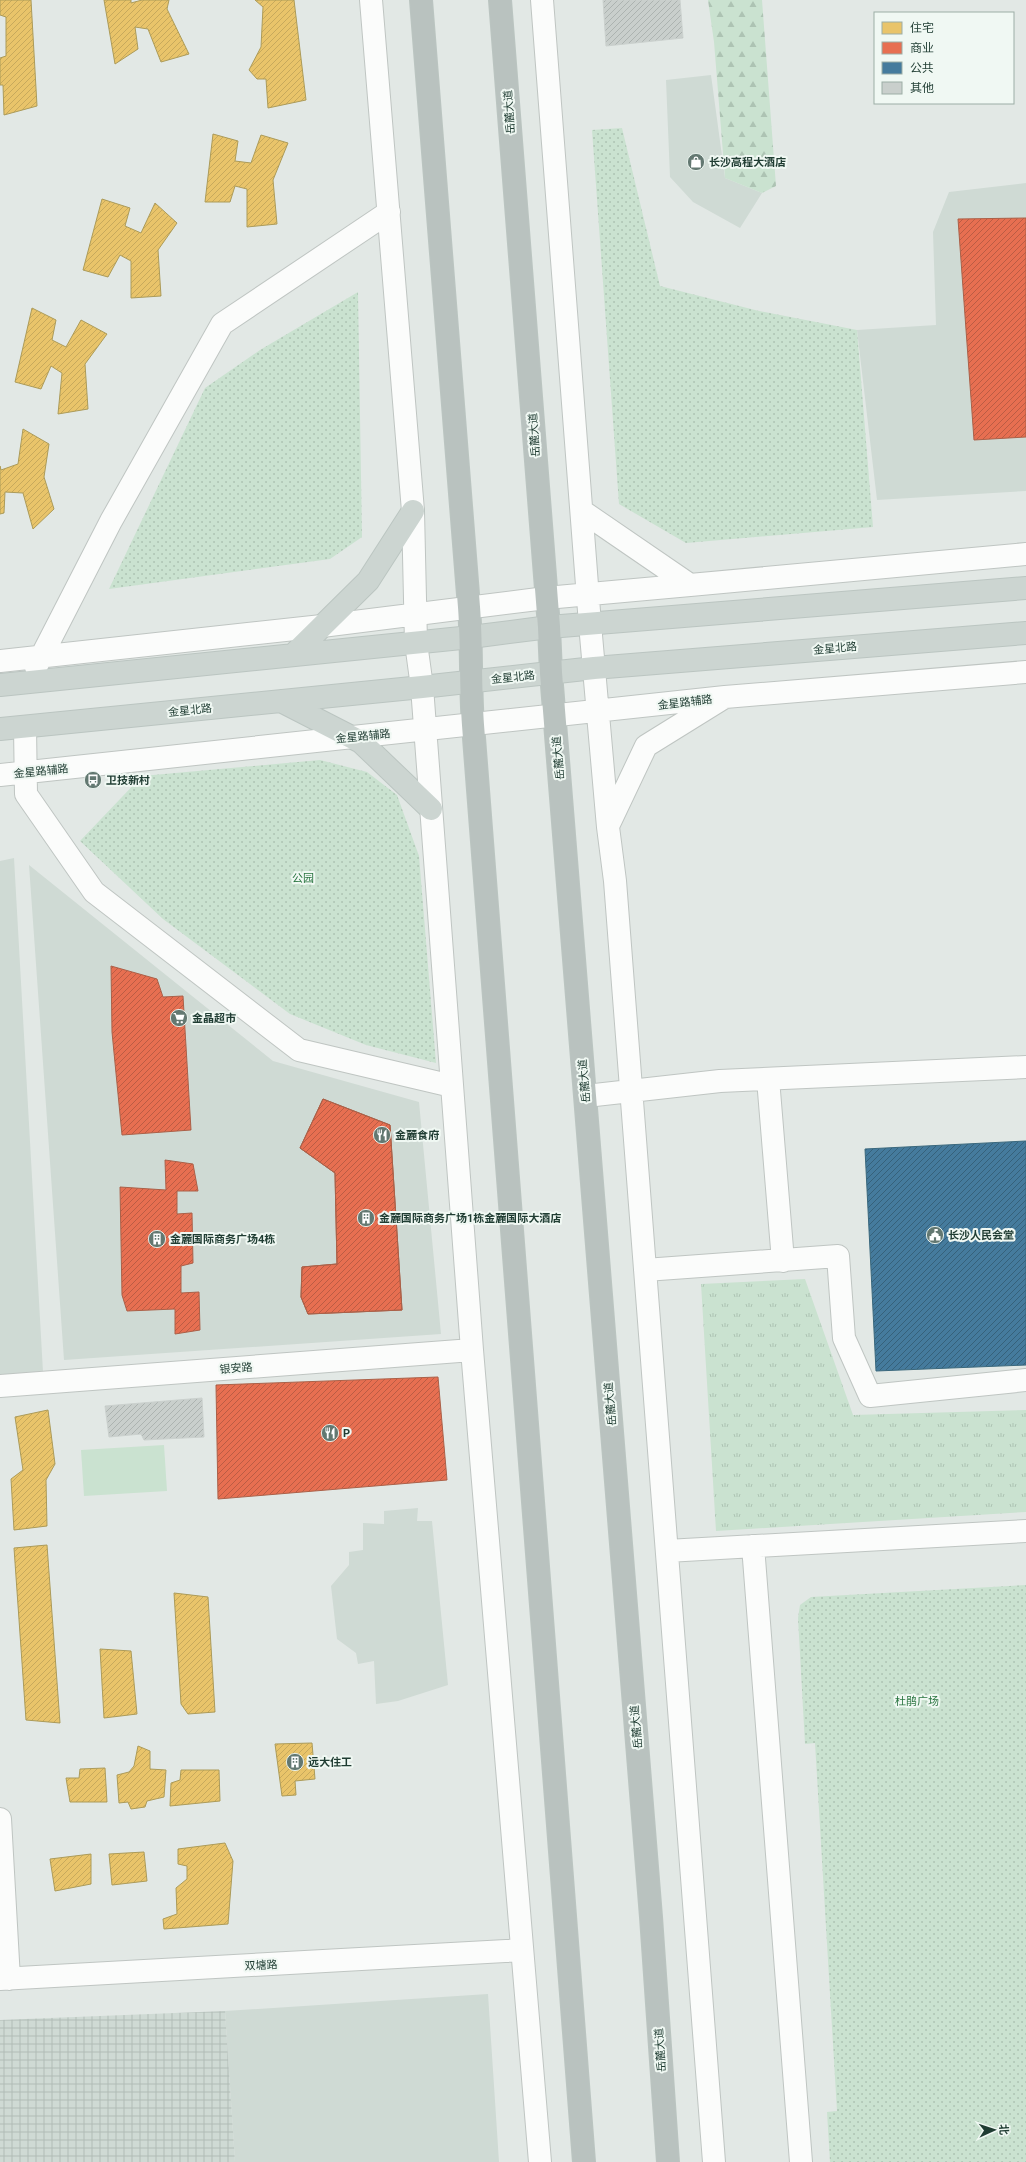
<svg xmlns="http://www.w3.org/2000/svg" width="1026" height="2162" viewBox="0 0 1026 2162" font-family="Roboto,'Noto Sans SC',sans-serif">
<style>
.built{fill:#cfdad4}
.industrial{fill:url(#industrial-grid)}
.grass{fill:url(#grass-tufts)}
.forest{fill:url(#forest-firs)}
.park{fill:url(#park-dots)}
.pitch{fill:#cae2d0}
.homes{fill:url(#homes-hatch);stroke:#ac9b59}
.shops{fill:url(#shops-hatch);stroke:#ab6048}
.public{fill:url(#public-hatch);stroke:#3a687d}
.building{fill:url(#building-hatch);stroke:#cbd1ce}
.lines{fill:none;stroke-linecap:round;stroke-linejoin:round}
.minor-casing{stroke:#bfc5c2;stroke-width:24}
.major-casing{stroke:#bbc5c1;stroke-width:24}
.highway-casing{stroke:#bbc5c1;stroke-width:24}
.minor{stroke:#fbfcfb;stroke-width:22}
.major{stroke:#ccd5d1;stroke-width:22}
.highway{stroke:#b9c2bf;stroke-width:22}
.labels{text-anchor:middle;stroke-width:4;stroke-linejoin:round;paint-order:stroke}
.street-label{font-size:11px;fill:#1f3c32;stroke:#f0f8f3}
.poi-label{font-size:11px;font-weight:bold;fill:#1f3c32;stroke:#f0f8f3;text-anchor:start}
.park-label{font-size:11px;fill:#28743f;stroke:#f0f8f3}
</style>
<defs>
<pattern id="industrial-grid" width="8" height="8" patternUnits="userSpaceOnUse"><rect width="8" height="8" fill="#cfdad4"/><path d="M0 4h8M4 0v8" fill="none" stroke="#b1bcb6"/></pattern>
<pattern id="grass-tufts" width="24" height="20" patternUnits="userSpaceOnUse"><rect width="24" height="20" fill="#cae2d0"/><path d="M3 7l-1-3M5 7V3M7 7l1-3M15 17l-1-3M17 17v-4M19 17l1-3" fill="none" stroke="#adc3b3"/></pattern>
<pattern id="forest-firs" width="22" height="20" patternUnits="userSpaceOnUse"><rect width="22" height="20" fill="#cae2d0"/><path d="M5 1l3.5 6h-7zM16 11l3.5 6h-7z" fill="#adc3b3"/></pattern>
<pattern id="park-dots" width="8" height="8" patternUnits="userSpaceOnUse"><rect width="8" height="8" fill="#cae2d0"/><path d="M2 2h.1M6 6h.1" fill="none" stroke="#adc3b3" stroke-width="1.8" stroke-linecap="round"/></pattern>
<pattern id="homes-hatch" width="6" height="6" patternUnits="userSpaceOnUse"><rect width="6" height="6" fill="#e9c46a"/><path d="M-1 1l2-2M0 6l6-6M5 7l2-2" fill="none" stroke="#c7a95c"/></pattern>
<pattern id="shops-hatch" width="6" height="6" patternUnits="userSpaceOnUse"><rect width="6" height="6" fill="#e76f51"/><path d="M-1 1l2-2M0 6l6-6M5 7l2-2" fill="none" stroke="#bb5c44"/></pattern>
<pattern id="public-hatch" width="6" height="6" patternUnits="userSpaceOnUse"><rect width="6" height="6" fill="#457b9d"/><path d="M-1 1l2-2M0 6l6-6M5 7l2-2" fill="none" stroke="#36617a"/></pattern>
<pattern id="building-hatch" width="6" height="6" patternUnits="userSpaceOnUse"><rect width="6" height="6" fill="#c9cfcc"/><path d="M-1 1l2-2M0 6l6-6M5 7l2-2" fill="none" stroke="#acb3b0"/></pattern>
</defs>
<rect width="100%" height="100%" fill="#e2e8e5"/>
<path class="built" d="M711,75L725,178L762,193L740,228L693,202L670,177L666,80Z
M1026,183V491L877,500L857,330L936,325L933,232L949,192Z
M14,858L43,1372L0,1375V861Z
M29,865L273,1061L419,1102L441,1334L64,1360Z
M418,1508L417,1521H432L448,1685L398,1701L376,1704L374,1661L358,1664L356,1653L337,1639L331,1586L349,1565V1552L363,1550V1523L384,1524V1511Z
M488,1994L499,2162H235L225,2011Z"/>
<path class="industrial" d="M225,2011L235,2162H0V2020Z"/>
<path class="grass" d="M805,1279L853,1415L1026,1410V1512L716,1531L701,1284Z"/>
<path class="forest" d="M708,0H762L776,186L762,193L725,178L714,42Z"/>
<path class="park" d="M622,128L660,286L759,311L857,330L873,527L686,543L619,504L592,130Z
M358,292L362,537L330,559L109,589L205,388L260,350Z
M320,760L367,772L397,795L419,856L436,1063L366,1045L290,1014L163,919L80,841L142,776Z
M1026,1585V2162H830L827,2112L837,2111L815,1743L805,1744L798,1618L800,1605L811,1597Z"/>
<path class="pitch" d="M164,1445L167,1491L84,1496L81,1450Z"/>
<path class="homes" d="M0,0H31L37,106L4,115L3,85H0V58L6,56V17L0,15Z
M104,0H131V3L142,0H169L167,9L189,54L161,62L148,29L135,27L138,49L115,64Z
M255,0H294L306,100L268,108L266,79H257L249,70L261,47L263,7Z
M213,134L238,141L235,161L251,163L261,135L288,143L273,180L277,224L247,227V189L235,186L230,202H205Z
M102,199L130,208L125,226L141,233L155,203L177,223L158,250L161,296L131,298V261L120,255L108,277L83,270Z
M32,308L56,320L52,340L66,347L81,320L107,334L85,364L88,409L58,414L62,373L51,366L41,389L15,382Z
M23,429L49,444L44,477L54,509L33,529L23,493L5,492L4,513L0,514V466L1,470L18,464Z
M48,1410L55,1464L46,1480L47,1526L14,1530L11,1479L23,1470L15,1417Z
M47,1545L60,1723L26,1720L14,1548Z
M174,1593L208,1597L215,1712L188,1714L181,1704Z
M100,1649L131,1651L137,1714L104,1718Z
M312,1743L315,1779L295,1781L296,1795L282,1796L275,1744Z
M138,1746L150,1751V1769L166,1770L164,1797L147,1801L145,1807L131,1809L128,1802L119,1803L117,1775L129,1772L134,1766Z
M105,1768L107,1802H70L66,1778H79L80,1769Z
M181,1770H219L220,1801L170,1806L171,1783L180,1780Z
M225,1843L233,1861L228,1924L164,1929L163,1919L177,1914L176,1888L187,1879V1866L178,1864V1849Z
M144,1852L147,1881L112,1885L109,1854Z
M91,1854V1884L55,1891L50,1859Z"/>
<path class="shops" d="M1026,218V437L974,440L958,219Z
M111,966L157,979L163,997L183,996L191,1130L122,1135L112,1032Z
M323,1099L390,1125L402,1310L308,1314L301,1297L302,1267L337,1264L335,1173L300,1148Z
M323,1099L390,1125L402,1310L308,1314L301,1297L302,1267L337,1264L335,1173L300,1148Z
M165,1160L193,1164L198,1191H177V1214L192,1213L193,1263L181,1266V1293L199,1292L200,1330L175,1334V1309L127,1311L122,1295L120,1187L166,1190Z
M438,1377L447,1480L218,1499L216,1385Z"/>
<path class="public" d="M1026,1141V1365L876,1371L865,1149Z"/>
<path class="building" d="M603,0H680L683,38L606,46Z
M202,1398L204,1437L144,1440L141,1434L109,1437L105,1406Z"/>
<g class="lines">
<defs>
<path id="minor" d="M371,0L413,511L416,643L422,687L472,1350L540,2162
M542,0L590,624L608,827L615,881L714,2162
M582,511L690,585L1026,554
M0,661L322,626L546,598L690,585
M36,667L111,521L222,324L389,212
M25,727L26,794L94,892L299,1050L452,1086
M0,775L725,697
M608,826L646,746L725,697L1026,672
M768,1079L783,1261
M586,1096L720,1081L1026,1067
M645,1270L838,1256L844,1338L870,1396L1026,1380
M0,1386L472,1350
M753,1546L801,2162
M667,1551L1026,1531
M0,1819L9,1979
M0,1979L522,1950"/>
<path id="major" d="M293,655L368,581L413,511
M0,685L471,637L549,627L1026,588
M281,701L361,742L431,809
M0,729L422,687L594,668L1026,633"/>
<path id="highway" d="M421,0L469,607C472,646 470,685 473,725L584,2162
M500,0L549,627L551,673L651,1917L668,2162"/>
</defs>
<use href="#minor" class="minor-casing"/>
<use href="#major" class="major-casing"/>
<use href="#highway" class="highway-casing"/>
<use href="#minor" class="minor"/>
<use href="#major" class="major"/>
<use href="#highway" class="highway"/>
</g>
<defs>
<symbol id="shop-disc" viewBox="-11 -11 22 22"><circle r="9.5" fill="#637871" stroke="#f0f8f3"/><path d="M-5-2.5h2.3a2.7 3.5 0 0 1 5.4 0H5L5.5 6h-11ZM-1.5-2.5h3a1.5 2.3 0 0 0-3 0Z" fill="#fff"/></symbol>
<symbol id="bus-disc" viewBox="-11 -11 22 22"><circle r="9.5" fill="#637871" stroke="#f0f8f3"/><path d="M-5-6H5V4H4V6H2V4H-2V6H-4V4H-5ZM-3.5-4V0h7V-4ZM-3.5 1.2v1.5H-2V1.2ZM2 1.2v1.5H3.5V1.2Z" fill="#fff"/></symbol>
<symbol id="supermarket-disc" viewBox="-11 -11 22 22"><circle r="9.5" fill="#637871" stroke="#f0f8f3"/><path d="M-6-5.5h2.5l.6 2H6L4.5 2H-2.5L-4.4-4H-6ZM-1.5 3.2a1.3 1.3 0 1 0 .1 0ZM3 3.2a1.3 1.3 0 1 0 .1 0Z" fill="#fff"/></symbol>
<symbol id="restaurant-disc" viewBox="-11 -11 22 22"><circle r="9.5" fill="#637871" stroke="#f0f8f3"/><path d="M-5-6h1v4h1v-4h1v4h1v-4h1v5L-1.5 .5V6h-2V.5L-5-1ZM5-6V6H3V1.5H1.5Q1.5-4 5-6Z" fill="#fff"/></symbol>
<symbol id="building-disc" viewBox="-11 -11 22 22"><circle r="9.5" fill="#637871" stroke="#f0f8f3"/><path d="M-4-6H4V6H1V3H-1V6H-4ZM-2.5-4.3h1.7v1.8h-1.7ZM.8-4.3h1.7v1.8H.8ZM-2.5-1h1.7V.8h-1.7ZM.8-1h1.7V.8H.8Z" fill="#fff"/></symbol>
<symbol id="civic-disc" viewBox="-11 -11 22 22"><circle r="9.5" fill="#637871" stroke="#f0f8f3"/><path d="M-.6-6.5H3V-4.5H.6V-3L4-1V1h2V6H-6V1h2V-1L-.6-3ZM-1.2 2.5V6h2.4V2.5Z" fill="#fff"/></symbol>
</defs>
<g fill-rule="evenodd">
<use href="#shop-disc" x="686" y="152" width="20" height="20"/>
<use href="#bus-disc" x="83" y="770" width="20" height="20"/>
<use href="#supermarket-disc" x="169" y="1008" width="20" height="20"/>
<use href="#restaurant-disc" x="372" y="1125" width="20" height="20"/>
<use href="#building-disc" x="356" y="1208" width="20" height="20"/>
<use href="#civic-disc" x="925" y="1225" width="20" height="20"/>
<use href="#building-disc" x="147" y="1229" width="20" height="20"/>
<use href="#restaurant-disc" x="320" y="1423" width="20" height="20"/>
<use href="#building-disc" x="285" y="1752" width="20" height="20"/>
</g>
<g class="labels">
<g class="street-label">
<text transform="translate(509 112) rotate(-94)" y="4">岳麓大道</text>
<text transform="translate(534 435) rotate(-94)" y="4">岳麓大道</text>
<text transform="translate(835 648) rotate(-5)" y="4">金星北路</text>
<text transform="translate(513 677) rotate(-6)" y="4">金星北路</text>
<text transform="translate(685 702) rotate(-7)" y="4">金星路辅路</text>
<text transform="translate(190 710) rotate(-6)" y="4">金星北路</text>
<text transform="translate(363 736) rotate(-6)" y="4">金星路辅路</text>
<text transform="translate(558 758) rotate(-95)" y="4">岳麓大道</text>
<text transform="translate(41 771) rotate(-6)" y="4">金星路辅路</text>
<text transform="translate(584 1081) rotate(-95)" y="4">岳麓大道</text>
<text transform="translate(236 1368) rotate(-4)" y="4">银安路</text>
<text transform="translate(610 1404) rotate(-95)" y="4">岳麓大道</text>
<text transform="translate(636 1727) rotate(-95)" y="4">岳麓大道</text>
<text transform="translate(261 1965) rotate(-3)" y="4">双塘路</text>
<text transform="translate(660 2050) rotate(-94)" y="4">岳麓大道</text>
</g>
<g class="poi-label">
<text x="709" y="166">长沙高程大酒店</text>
<text x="106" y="784">卫技新村</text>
<text x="192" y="1022">金晶超市</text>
<text x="395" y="1139">金麓食府</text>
<text x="379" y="1222">金麓国际商务广场1栋金麓国际大酒店</text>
<text x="948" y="1239">长沙人民会堂</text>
<text x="170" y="1243">金麓国际商务广场4栋</text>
<text x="343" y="1437">P</text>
<text x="308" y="1766">远大住工</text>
</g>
<g class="park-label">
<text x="303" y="882">公园</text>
<text x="917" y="1705">杜鹃广场</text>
</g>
</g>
<rect x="874" y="12" width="140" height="92" fill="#f0f8f3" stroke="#9cada6"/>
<rect x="882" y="22" width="20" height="12" fill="#e9c46a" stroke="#9cada6"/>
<text x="910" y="32" font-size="12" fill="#1f3c32">住宅</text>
<rect x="882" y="42" width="20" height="12" fill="#e76f51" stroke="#9cada6"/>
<text x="910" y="52" font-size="12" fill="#1f3c32">商业</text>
<rect x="882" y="62" width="20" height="12" fill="#457b9d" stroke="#9cada6"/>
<text x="910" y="72" font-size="12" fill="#1f3c32">公共</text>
<rect x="882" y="82" width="20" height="12" fill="#c9cfcc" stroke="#9cada6"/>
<text x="910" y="92" font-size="12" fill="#1f3c32">其他</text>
<g transform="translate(994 2130) rotate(87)" stroke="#f0f8f3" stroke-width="3" paint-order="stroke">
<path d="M0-3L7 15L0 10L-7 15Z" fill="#1f3c32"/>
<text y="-6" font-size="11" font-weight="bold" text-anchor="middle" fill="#1f3c32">北</text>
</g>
</svg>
